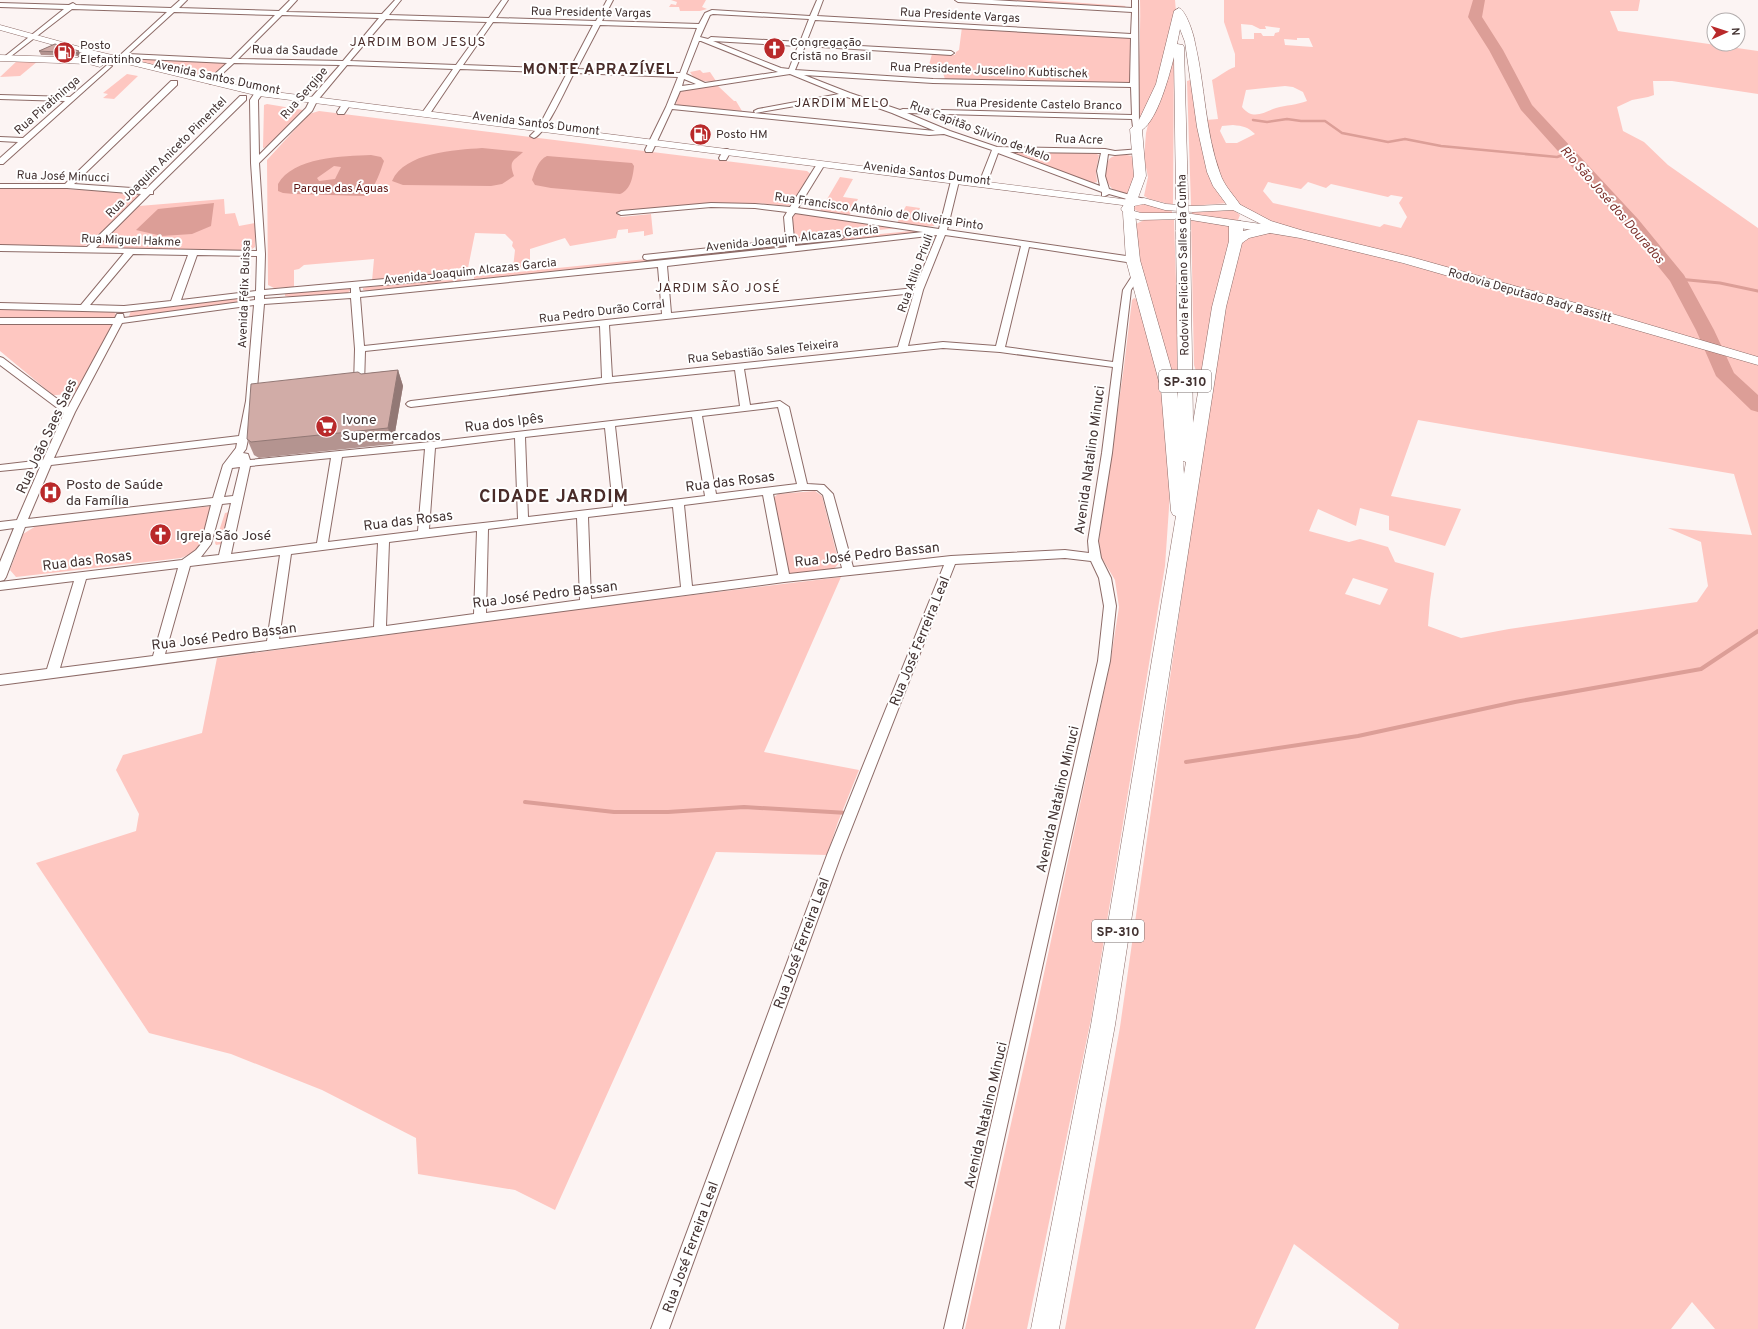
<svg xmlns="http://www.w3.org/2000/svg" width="1758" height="1329" viewBox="0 0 1758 1329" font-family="Overpass,sans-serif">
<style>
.green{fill:#fec7c1;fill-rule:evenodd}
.water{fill:#dc9e97;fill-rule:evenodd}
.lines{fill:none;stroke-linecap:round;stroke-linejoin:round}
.stream-far2{stroke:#dc9e97;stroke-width:2.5}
.stream-far1{stroke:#dc9e97;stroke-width:3}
.stream{stroke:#dc9e97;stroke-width:4}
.river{fill:#dc9e97;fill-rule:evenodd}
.minor-casing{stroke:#8d6b67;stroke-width:2}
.tertiary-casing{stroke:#8d6b67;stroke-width:1}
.secondary-casing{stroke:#8d6b67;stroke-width:1}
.primary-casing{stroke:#8d6b67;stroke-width:1}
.minor{fill:#fff;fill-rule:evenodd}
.tertiary{fill:#fff;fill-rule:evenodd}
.secondary{fill:#fff;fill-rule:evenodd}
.primary{fill:#fff;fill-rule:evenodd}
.primary-bridge-far1-casing{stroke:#8d6b67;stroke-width:12;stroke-linecap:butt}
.primary-bridge-casing{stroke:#8d6b67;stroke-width:16;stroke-linecap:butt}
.primary-bridge-far1{stroke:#fff;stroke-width:12}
.primary-bridge{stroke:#fff;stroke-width:15}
.wall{fill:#b49490}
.shaded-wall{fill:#927875}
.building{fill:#d1aca7;stroke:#927875}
.labels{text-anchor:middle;stroke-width:4;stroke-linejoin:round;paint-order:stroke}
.far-street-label{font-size:12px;fill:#423231;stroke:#fff}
.far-poi-label{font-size:12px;fill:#423231;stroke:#fff;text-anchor:start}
.far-park-label{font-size:12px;fill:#5f1614;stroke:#fff}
.far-neighbourhood-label{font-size:13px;letter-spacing:1px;fill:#492c29;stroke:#fff}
.far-water-label{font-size:13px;font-style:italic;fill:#7d322d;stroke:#fff}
.shield{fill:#fff;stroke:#7b706f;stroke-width:1}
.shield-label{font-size:13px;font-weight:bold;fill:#423231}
.poi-label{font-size:14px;fill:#423231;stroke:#fff;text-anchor:start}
.street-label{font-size:14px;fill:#423231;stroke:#fff}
.far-district-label{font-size:15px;font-weight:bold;letter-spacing:1px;fill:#492c29;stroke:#fff}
.district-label{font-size:18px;font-weight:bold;letter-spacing:1px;fill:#492c29;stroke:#fff}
</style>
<rect width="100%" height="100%" fill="#fcf4f3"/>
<path class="green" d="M671,0H706L702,7L707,9L700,11H680L679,7H669L671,4L676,5L677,2Z
M982,0H1040L1126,6L1123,8Z
M1140,0H1175L1176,12L1163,71L1142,117H1139L1138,115C1138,77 1141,38 1140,0Z
M1224,0H1640L1638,11H1610L1618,31L1758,51V94L1672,81H1653L1654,95L1648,97L1632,100L1617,107L1623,131L1644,142L1668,165L1758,228V357L1571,302L1406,256L1285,227L1256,216L1235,201L1222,186L1206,120L1218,119L1212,80C1220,76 1226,70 1235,67V54L1224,22ZM1241,24L1252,25L1260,29H1266L1265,26L1280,28L1279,32L1275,33L1274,36H1263L1261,33H1254V39H1242ZM1297,38H1309L1313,47L1285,45L1284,39L1297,40ZM1285,86L1293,87L1303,92L1307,101C1297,105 1286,105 1276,108C1264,112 1253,121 1242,107L1246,90ZM1233,125C1243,126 1248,127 1255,134L1237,143H1226L1220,131L1222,126ZM1268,182L1301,189L1308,182L1326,188L1331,184L1388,197L1391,195L1403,197L1399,203L1407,217L1401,228L1384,224L1380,227L1273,203L1263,191Z
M962,27L1128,37L1132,39V82L1128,83L945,79L940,65H929L932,54L955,55L956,52L959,50Z
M1174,56L1173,205L1149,199L1144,196L1148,177L1144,158L1146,133L1150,116Z
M128,59L223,62L226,64L212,76L204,77Z
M18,60L38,61L20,76L0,77Z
M700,70L703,73L710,72L716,81C706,82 695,82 690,72Z
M127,74L138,76L114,99L103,98L108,94L103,93Z
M1190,80L1192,82L1228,203L1191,206L1187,81Z
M717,85L734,101H736L742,111L679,106L676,104L679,93L682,91Z
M267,104L303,110L270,146L263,148L264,105Z
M319,111L807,171L812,175L792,205L788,206L756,203H711L620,211L619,215L621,217L651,214L653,234L644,236V231L628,233V229L618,230L616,238L570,246L565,238L530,249V267L513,268L515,250L512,246L513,242L505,234L475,233L467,273L372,281L374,259L304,265L299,269L294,270V287L274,288L268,285L267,160L309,114Z
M1017,152L1094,153L1099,155L1096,171L1097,182L1093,183L1016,154Z
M1127,155L1132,156C1139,167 1134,183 1131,195C1114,196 1101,182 1107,165C1108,162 1108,159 1112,157C1116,155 1122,155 1127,155Z
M840,177L853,179L843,197L858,199L849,216L820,211Z
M0,188L65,189L139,193L141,195L92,244L78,247L0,245Z
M224,199L225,214L235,213L239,226L255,223V247L249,251L98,248L97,245L139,206Z
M1136,204H1149L1172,210V214C1160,214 1144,217 1134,209Z
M906,206L920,208L916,218L936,220L934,226L923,227L897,223Z
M1234,210L1240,215L1238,220L1235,221L1192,215V211Z
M796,214H801L899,228L799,238L794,236L791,217Z
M1146,219L1174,220L1179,374L1178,378L1176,379L1172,377L1140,260L1136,224Z
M1191,219L1231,227L1233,229L1203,371H1196L1194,365Z
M920,230L925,232L801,247L796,246V243L802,242Z
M1268,232L1294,236L1402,263L1758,363V1329H1715L1692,1302L1671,1329H1398L1399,1324L1294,1244L1255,1329H1065L1120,1027L1223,308L1240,243L1243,240ZM1418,420L1734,474L1752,535L1668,528L1701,542L1708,586L1697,602L1509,629L1461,638L1428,626L1430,600L1434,573L1395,562L1388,547L1360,539L1349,542L1309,531L1318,509L1356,526L1360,508L1389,516V530L1445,546L1461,509L1391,496ZM1353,578L1388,589L1380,605L1345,594Z
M785,245L786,247L782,249L563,272L474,279V276H478Z
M461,279V281L458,282L367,291L363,290V288L367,287Z
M348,288L351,289L350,291L347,293L289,297L285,296V294L290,292Z
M244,297H247L246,300L244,302L133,317L129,316L131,311Z
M1134,298L1137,299L1165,389L1170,493L1165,566L1091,1019L1027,1329H965L1030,1039L1110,664L1119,607L1115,580L1100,555L1099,541L1124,366L1132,300Z
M0,309L113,311L116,314L115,317L110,318H0Z
M0,324H110L113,326L78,390C70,394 62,395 53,395L0,351Z
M815,491L822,496L839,563L834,569L793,574L786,572L772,499L778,494Z
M212,506L208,540L195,552L181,558L16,577L10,570L23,534L36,526Z
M229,512L222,544L216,545L215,543L225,513Z
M841,577L764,752L859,770L838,822L827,855L716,852L555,1210L515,1190L418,1174L416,1138L322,1090L231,1054L149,1033L36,863L136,831L139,814L116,770L123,755L202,733L217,658L586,608Z"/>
<path class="water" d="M482,148L523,152C514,161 508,160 514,176L502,184L491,186L403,185L392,181C405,152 455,150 482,148Z
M371,155L381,157L384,161C380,173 375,187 366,196L294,194L283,193L278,191V184C293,157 343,156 371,155ZM334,166L341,167L335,179L319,181L317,178Z
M547,156L632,163L634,166C633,176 631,190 620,194L551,188L535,185L532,180C535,171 538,160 547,156Z
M214,203L211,226L192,234L162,236L136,230L158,209Z"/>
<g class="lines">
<path class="stream-far2" d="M1253,120L1267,122L1287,119L1301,121H1325L1342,133L1388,142L1405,139L1441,146L1557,157L1569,153"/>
<path class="stream-far1" d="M1678,279L1720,283L1758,291"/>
<path class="stream" d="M1186,762L1358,736L1515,702L1701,669L1758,631
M525,802L614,812H668L744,807L848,813"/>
<path class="river" d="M1473,0H1485L1482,17L1503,50L1532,105L1638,219L1684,275L1714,330L1734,373L1758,395V412L1751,410L1716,376L1696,330L1670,281L1626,227L1521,110L1489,50L1468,17Z"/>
<defs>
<path id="minor" d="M180,0H187L179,8L279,11L290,0H297L286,12L382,14L395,0H401L389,15L489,18L502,0H508L496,18L596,21L607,0H613L602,21L699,24L705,13L712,10L810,16L817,0H823L817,16L1131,34L1132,12L958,2L955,0H992L1132,8V0H1138L1139,127H1133L1132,119L907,113L950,131L997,147L1105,149L1115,151L1141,149V153H1138L1115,155L1108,154L1105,176L1109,189L1144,199V203H1141L1109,194L1105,196H1102V192L998,153L987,183L983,185H980L979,183L992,150L944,134L929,135L672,109L653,150L652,152H646L645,150L666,107L678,77L574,73C567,86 546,134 534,138L530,136L538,128L567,73L460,69L429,115H426L422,113L453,69L347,65L317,101L312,111L259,163L265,254L264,290L440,274L444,277L440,280L359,287L360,292L787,247L786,245L647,260L644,259L643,257L644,255L786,240L784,217L787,212L755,208L711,207L621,215L617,213L621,211L711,203L755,204L790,207L817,164L821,162L825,164L798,208L939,229L951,181L955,179L959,181L947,230L1133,257L1137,260L1133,263L1029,247L1005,347L1113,362L1123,290L1134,273H1140L1141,275L1131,290L1112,453L1098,541L1101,558L1111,578L1116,606L1110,661L962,1329H944L1098,661L1104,606L1099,578L1091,561L1065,558L955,564L841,855L669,1329H651L827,855L944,565L784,582L0,685V675L47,669L74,581L0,590V582L182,560L196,550L201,544L211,505L25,527L6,577L4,580L0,581V562L14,528L0,530V522L17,520L40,467L0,471V465L43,460L64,413L0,365V357L3,358L68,407L113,324H0V318H115L117,314H123L124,318L255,300V296L124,312L0,309V303L81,305L124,253L0,251V245L87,247L141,194L67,188H0V184H65L171,81H177V85L74,184L146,189L240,96H246V100L153,191V194H150L96,248L257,251L251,163L250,100L256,91L263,93L258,100L259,155L306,108L311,98L340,65L234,63L211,84L207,82L208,80L227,63L124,58L120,60L117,58L167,12L72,9L6,60L4,59V57L64,9L0,7V3L69,5L73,3L76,5L171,8ZM174,12L275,15L231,59L128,54ZM713,14L809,19L800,42L711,37L708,39L700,37L710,15ZM282,15L379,18L343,61L238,59ZM386,19L487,22L456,65L350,61ZM815,20L1131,38L1130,83L933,79L795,70L805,46L951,55L954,53L951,51L806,43ZM493,22L593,25L570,69L463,65ZM600,25L697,28L680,73L577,69ZM699,41H701L778,72L705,83L686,74ZM713,41L798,46L789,69L781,68ZM790,74L839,94L758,109L754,111L755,113L847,97L892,113L935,131L674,105L680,91ZM804,75L933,83L1131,87L1132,115L903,109L900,110L850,93ZM684,79L696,84L682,86ZM1010,152L1101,153L1097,171L1100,186ZM795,213L923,232L795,246V244L840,240L844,237L840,234L794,239L792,217ZM937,235L915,288L671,313L667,266ZM945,235L1021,246L996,346L943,342L908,346L923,290ZM133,254L188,255L171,301L124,306L90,305ZM197,255L257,256L256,291L181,300ZM658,267L662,314L364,346L360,297ZM351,288V293L264,299V295ZM914,293L898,347L612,377L609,325ZM351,298L355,349L354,385L359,388L364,385L365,351L600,326L602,378L411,401L408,402L406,404L408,406L411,407L607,383L735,370L740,406L430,442L250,460L248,454L243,453L246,449L256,401L264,304ZM254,305L246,401L239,436L54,458L75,412L122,323ZM943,348L1000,352L1113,367L1102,453L1088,541L1089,553L1065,550L951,556L853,567L833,494L824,485L807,484L789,407L780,401L750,405L744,369ZM778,407L797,484L716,494L702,416ZM692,417L705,496L624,506L615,426ZM605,428L613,507L528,517L525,437ZM515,438L518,519L429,529L435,448ZM237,443L236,448L223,465L213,498L28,519L51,465ZM425,449L418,531L328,542L342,457ZM331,458L317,543L231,554L250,466ZM240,467L233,496L224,497L232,468ZM803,490H817L823,495L842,568L789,574L773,494ZM763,495L778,575L692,586L684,505ZM231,503L219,555L201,557L211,544L222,504ZM673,507L681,587L591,599L588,517ZM577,518L580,600L486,613L488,529ZM477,531L474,614L386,626L389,542ZM378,543L374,627L279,639L291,554ZM280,555L267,641L165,654L190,566ZM178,568L153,656L60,668L86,579Z
M87,51L92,52L79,62H75V60Z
M107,65L112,66L3,164H0V158L18,142L0,141V137L23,138L65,101L0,99V95L70,97Z
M343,103H349L350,105L344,114H338L337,112Z
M724,149H727L731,151L726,160H720L719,158Z"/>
<path id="tertiary" d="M0,25L91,50L259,90L1130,200L1135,203L1130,206L259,96L86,54L0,30Z
M0,55L90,58L103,62L104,64L100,67L89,64L0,61Z"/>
<path id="secondary" d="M1144,198L1166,204L1193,206L1239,204L1271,221L1304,231L1411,257L1572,302L1758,357V365L1403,263L1300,238L1185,219L1140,220L1125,215L1121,209L1126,201ZM1144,204L1165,210L1193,212L1233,210L1261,224L1185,213H1141L1134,211V206Z"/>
<path id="primary" d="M1179,8C1186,10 1194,35 1195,43C1205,85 1205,132 1220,173C1224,186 1234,195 1241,206L1240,209H1230L1213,186L1207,172L1197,127L1185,42L1180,29L1177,44L1183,45L1184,47L1188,199L1187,202H1177L1176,199L1174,57C1169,76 1158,119 1142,130L1146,176L1135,206H1125L1124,203L1134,176L1130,129L1138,122L1156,84L1174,11Z
M1129,209L1134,210L1135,213L1140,260L1177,389L1178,399L1176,230L1178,227H1188L1190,230L1193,423L1212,307L1229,241V224L1231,221H1241L1243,224V231L1265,226L1270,227L1272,230L1270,233L1249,238L1242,243L1226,307L1115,1025L1059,1329H1031L1091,1025L1176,516L1173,515L1171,511L1161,389L1126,260L1123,213L1124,210ZM1183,461L1186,462L1184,474Z"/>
</defs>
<use href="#minor" class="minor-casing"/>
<use href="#tertiary" class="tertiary-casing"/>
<use href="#secondary" class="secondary-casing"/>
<use href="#primary" class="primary-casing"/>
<use href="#minor" class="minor"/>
<use href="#tertiary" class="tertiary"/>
<use href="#secondary" class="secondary"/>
<use href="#primary" class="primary"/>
<defs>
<path id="primary-bridge-far1" d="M1182,199L1183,219"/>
<path id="primary-bridge" d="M1183,218V230"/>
</defs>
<use href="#primary-bridge-far1" class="primary-bridge-far1-casing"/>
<use href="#primary-bridge" class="primary-bridge-casing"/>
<use href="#primary-bridge-far1" class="primary-bridge-far1"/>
<use href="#primary-bridge" class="primary-bridge"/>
</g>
<path class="wall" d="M55,44L80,54L78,56L41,55L39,51Z
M398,370L403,386L393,444L259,458L254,455L247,439L361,374Z"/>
<path class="shaded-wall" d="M79,51L80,54L78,56L76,53Z
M398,370L403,386L393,444L388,428Z"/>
<path class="building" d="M55,44L79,51L76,53L39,51Z
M398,370L388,428L251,442L247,439L251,384L358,372L361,374Z"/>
<defs>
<symbol id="church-disc" viewBox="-11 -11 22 22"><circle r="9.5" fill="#b9292a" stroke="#fff"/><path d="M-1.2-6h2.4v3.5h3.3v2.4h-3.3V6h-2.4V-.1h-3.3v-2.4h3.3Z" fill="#fff"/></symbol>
<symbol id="fuel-disc" viewBox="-11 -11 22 22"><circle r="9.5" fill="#b9292a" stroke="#fff"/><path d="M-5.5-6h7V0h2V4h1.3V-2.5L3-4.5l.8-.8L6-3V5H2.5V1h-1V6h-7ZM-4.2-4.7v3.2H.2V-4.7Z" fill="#fff"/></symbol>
<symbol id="supermarket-disc" viewBox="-11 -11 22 22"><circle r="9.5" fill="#b9292a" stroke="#fff"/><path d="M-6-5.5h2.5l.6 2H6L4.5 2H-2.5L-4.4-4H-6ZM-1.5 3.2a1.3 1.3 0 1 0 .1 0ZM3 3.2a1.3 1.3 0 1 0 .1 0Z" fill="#fff"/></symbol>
<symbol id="hospital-disc" viewBox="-11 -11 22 22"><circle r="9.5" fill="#b9292a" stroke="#fff"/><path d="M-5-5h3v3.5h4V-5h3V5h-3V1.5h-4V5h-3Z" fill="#fff"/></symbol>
</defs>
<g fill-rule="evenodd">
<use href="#church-disc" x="762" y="36" width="25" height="25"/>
<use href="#fuel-disc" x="52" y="40" width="25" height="25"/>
<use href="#fuel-disc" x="688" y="122" width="25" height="25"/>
<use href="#supermarket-disc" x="314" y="414" width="25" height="25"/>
<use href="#hospital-disc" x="38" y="480" width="25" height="25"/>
<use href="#church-disc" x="148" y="522" width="25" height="25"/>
</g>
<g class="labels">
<g class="far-street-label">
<text transform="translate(591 12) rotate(1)" y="4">Rua Presidente Vargas</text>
<text transform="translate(960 15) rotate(3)" y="4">Rua Presidente Vargas</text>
<text transform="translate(295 50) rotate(1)" y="4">Rua da Saudade</text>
<text transform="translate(989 70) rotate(2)" y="4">Rua Presidente Juscelino Kubtischek</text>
<text transform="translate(217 77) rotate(12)" y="4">Avenida Santos Dumont</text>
<text transform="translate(304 93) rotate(-49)" y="4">Rua Sergipe</text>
<text transform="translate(1039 104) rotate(1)" y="4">Rua Presidente Castelo Branco</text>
<text transform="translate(47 105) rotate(-41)" y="4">Rua Piratininga</text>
<text transform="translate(536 123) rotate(7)" y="4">Avenida Santos Dumont</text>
<text transform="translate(980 131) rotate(21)" y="4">Rua Capitão Silvino de Melo</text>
<text transform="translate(1079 139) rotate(2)" y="4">Rua Acre</text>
<text transform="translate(166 157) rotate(-45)" y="4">Rua Joaquim Aniceto Pimentel</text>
<text transform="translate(927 173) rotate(7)" y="4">Avenida Santos Dumont</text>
<text transform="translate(63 176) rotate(2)" y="4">Rua José Minucci</text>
<text transform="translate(879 211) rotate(8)" y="4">Rua Francisco Antônio de Oliveira Pinto</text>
<text transform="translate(792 238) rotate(-6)" y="4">Avenida Joaquim Alcazas Garcia</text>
<text transform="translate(131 240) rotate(2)" y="4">Rua Miguel Hakme</text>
<text transform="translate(1183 265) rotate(-91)" y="4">Rodovia Feliciano Salles da Cunha</text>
<text transform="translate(470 271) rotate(-6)" y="4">Avenida Joaquim Alcazas Garcia</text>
<text transform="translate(915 273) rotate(-70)" y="4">Rua Atilio Priuli</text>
<text transform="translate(244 294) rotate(-88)" y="4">Avenida Félix Buissa</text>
<text transform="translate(1530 295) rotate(16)" y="4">Rodovia Deputado Bady Bassitt</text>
<text transform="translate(602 311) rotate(-7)" y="4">Rua Pedro Durão Corral</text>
<text transform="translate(763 351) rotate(-6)" y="4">Rua Sebastião Sales Teixeira</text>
</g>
<g class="far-poi-label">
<text x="790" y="46">Congregação<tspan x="790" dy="14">Cristã no Brasil</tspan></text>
<text x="80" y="49">Posto<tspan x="80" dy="14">Elefantinho</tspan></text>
<text x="716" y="138">Posto HM</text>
</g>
<g class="far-park-label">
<text x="341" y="192">Parque das Águas</text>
</g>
<g class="far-neighbourhood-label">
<text x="418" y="46">JARDIM BOM JESUS</text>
<text x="842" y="107">JARDIM MELO</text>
<text x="718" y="292">JARDIM SÃO JOSÉ</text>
</g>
<g class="far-water-label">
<text transform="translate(1613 204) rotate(49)" y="5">Rio São José dos Dourados</text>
</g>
<g class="shield">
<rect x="1159" y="370" width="52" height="22" rx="3"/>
<rect x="1092" y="920" width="52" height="22" rx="3"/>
</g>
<g class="shield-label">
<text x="1185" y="386">SP-310</text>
<text x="1118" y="936">SP-310</text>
</g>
<g class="poi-label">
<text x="342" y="424">Ivone<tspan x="342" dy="16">Supermercados</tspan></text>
<text x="66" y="489">Posto de Saúde<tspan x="66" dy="16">da Família</tspan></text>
<text x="176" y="540">Igreja São José</text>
</g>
<g class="street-label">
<text transform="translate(504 422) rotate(-7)" y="5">Rua dos Ipês</text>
<text transform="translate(46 436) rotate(-65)" y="5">Rua João Saes Saes</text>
<text transform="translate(1089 460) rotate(-82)" y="5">Avenida Natalino Minuci</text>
<text transform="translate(730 481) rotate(-7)" y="5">Rua das Rosas</text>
<text transform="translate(408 520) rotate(-7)" y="5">Rua das Rosas</text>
<text transform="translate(867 554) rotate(-6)" y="5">Rua José Pedro Bassan</text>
<text transform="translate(87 560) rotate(-7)" y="5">Rua das Rosas</text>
<text transform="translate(545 594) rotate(-7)" y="5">Rua José Pedro Bassan</text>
<text transform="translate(224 636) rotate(-7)" y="5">Rua José Pedro Bassan</text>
<text transform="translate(919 641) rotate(-68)" y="5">Rua José Ferreira Leal</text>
<text transform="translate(1057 799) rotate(-77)" y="5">Avenida Natalino Minuci</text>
<text transform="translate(801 943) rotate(-70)" y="5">Rua José Ferreira Leal</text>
<text transform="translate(985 1115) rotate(-77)" y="5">Avenida Natalino Minuci</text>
<text transform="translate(690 1247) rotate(-70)" y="5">Rua José Ferreira Leal</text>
</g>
<g class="far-district-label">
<text x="599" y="74">MONTE APRAZÍVEL</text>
</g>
<g class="district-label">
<text x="554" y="502">CIDADE JARDIM</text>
</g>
</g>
<g transform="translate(1726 32) rotate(87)"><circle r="19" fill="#ffffff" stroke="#b3adad"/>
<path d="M0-3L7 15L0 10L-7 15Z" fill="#b9292a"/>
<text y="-6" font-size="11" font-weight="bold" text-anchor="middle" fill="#423231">N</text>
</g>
</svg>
